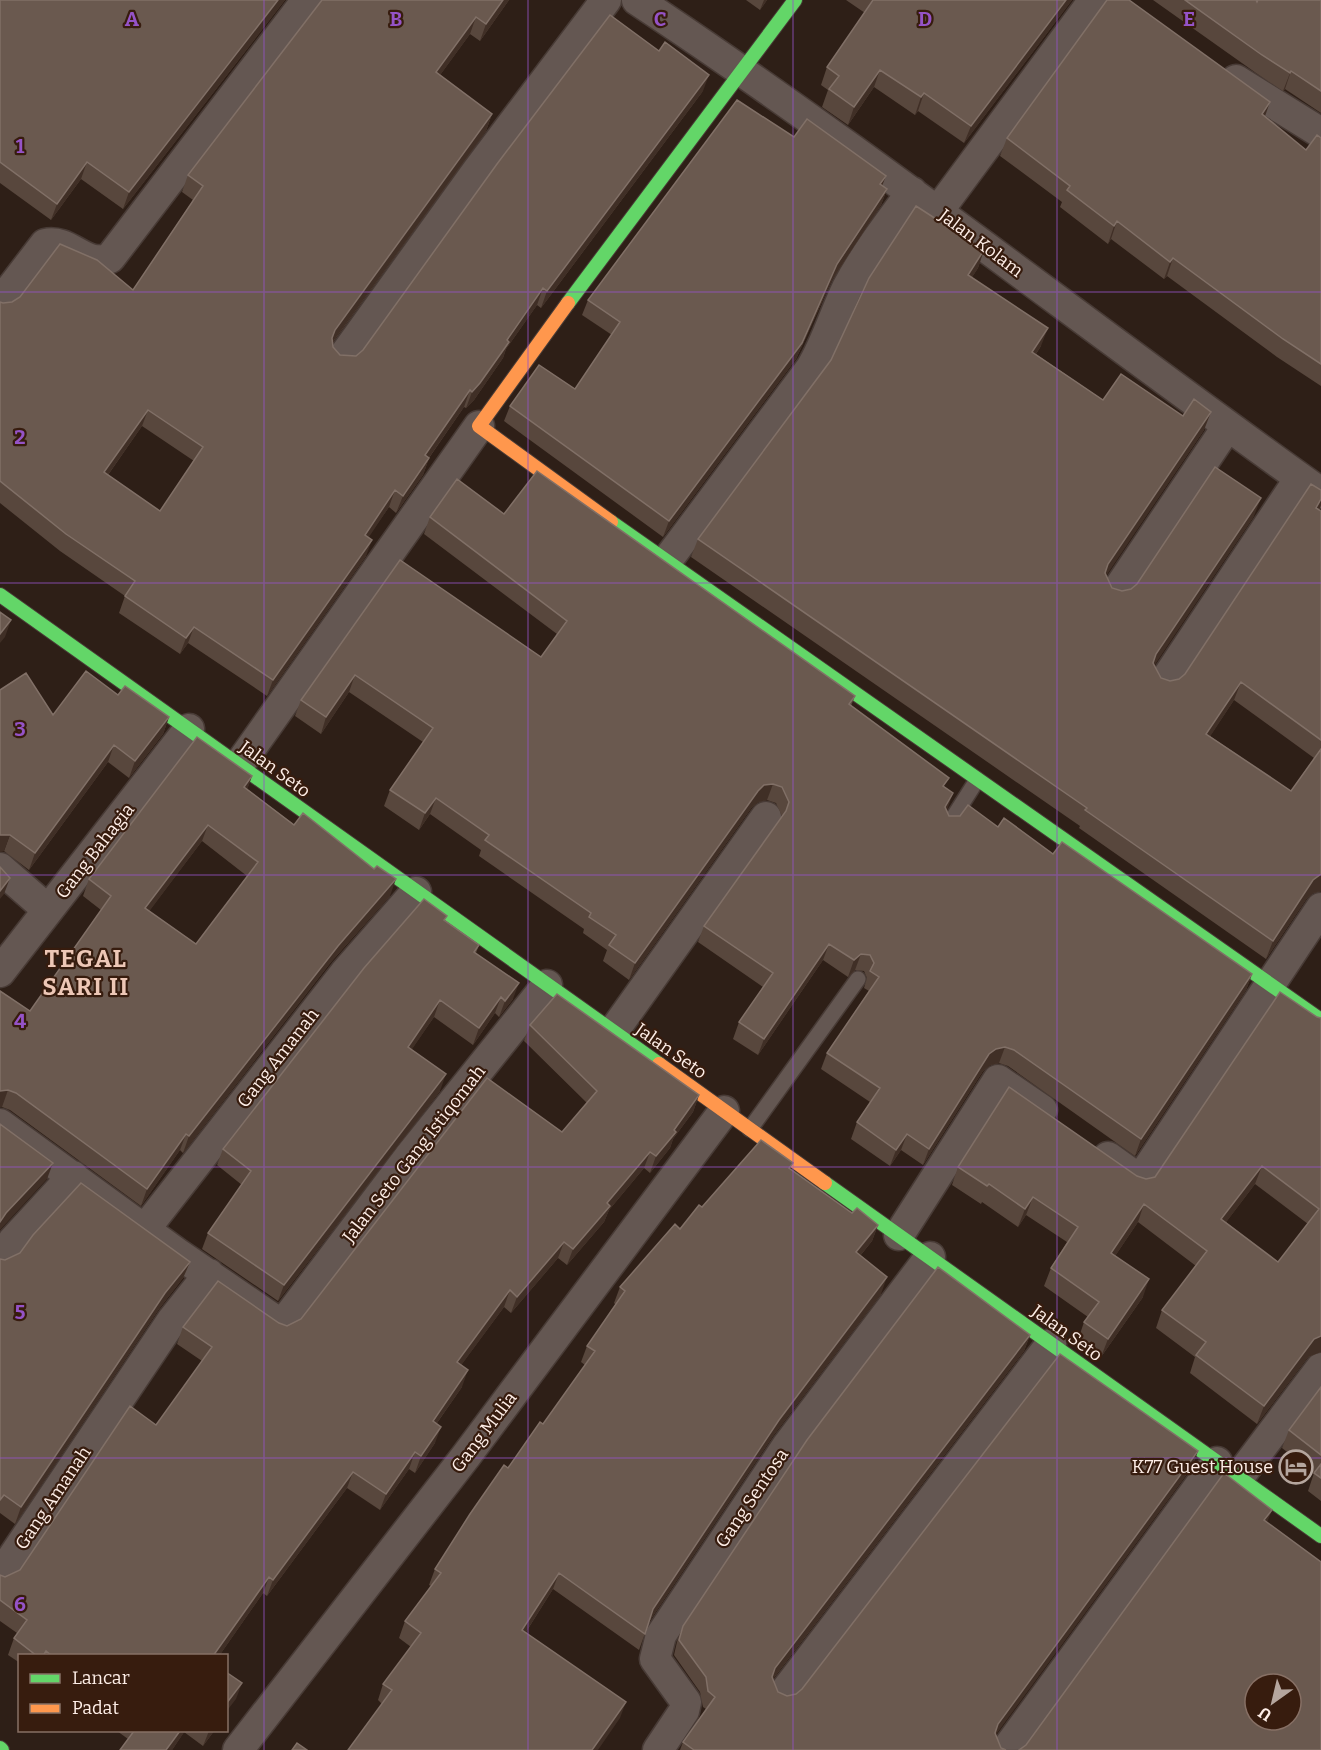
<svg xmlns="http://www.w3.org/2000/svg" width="1321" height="1750" viewBox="0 0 1321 1750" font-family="Bitter,serif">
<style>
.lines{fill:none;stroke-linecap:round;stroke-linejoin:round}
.lane-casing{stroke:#483b36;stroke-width:18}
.street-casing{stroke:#483b36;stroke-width:33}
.fast-casing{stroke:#483b36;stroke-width:16}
.slow-casing{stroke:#483b36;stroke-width:16}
.lane{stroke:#645752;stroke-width:15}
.street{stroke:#645752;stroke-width:30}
.fast{stroke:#63d668;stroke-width:14}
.slow{stroke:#ff974d;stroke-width:14}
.wall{fill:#58473d;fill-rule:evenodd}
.shaded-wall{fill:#402f26}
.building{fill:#6a594f;stroke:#817067;stroke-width:1.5;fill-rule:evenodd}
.grid{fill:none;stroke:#9553c7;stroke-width:1.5;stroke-opacity:0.55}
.labels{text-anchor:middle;stroke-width:4.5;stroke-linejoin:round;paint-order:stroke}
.street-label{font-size:18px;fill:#feeee7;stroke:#371c0e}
.poi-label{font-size:18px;fill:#feeee7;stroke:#371c0e;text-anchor:end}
.district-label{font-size:24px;font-weight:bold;letter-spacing:1.5px;fill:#edc7b6;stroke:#371c0e}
.grid-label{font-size:20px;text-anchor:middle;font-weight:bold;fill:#9553c7;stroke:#371c0e;stroke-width:4.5;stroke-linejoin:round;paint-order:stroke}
</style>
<rect width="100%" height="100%" fill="#2e1f17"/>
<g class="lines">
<defs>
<path id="lane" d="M949,824L977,780
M750,1129L858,979"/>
<path id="street" d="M637,0C871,155 1092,330 1321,493
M1236,80L1321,133
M938,211L1094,0
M0,303L45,244C70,238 85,269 110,258L307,0
M343,357L477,171L606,0
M666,562L811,368C826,343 834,315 847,288C865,254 889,223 912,192
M1116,592L1227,427
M1164,682L1300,478
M239,765L479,426
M0,868L48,910
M0,972L189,729
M613,1032L766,817
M0,1124L177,1253L282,1325L409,1157L547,985
M1108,1157L1140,1180L1321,908
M145,1229L345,973L416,892
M899,1235L998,1080L1042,1110
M0,1260L13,1241L73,1176
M1239,1477L1321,1368
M0,1576L173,1319L209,1274
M783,1694L1051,1344
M238,1750L466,1456L724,1111
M658,1750L684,1711L686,1702L655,1659L661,1635L787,1446L930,1257
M1006,1750L1217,1462"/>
<path id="fast" d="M568,303L795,0
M611,522L1321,1020
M0,595L659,1064
M825,1183L1321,1536
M0,1748L2,1750"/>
<path id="slow" d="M568,303L479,426L611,522
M659,1064L825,1183"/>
</defs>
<use href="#lane" class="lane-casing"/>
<use href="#street" class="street-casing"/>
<use href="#fast" class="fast-casing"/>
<use href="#slow" class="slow-casing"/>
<use href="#lane" class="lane"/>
<use href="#street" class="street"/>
<use href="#fast" class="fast"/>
<use href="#slow" class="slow"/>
</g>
<path class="wall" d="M0,0H285L123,209L81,179L51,220L0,183Z
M322,0H509L480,41L470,34L440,75L492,114L486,131L333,342V347L340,355L356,356L703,91L541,308L537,305L506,349L503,358L474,400L466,408L464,407L429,458L423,475L396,513L389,507L368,537L366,556L267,696L188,643L180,654L119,613L125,596L60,551L0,503V302L3,303L133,290L193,200L182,192L188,175ZM142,426L194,461L160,511L108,475Z
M746,0H767L760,10Z
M846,0H1072L964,143L918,111L915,115L874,87L848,125L822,107L828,90L821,85L827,67L865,13Z
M1153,0H1256L1257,2L1321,0V113L1285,89L1283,91L1256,73Z
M1265,117L1306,150L1321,138V386L1277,357L1167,276L1164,279L1111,239L1108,244L1060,207L1062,202L1000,156L1007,138Z
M794,137L887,189L881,205L832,280L796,359L663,537L504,421L510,406L575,389L612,335L582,315L588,300Z
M984,250L978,268L972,277L1041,346L1036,354L1103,400L1204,430L1106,575L1112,588L1122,591L1131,589L1254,516L1154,665L1161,678L1170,681L1179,679L1185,674L1321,490V505L1319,510L1321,511V891L1313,893L1307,898L1266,959L1079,828L1080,826L691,557L698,539ZM1234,700L1314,758L1291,791L1210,736Z
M504,514L855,696L851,706L946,788L947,810L949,816L998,827L1053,854L1252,974L1246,990L1135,1156L1008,1066L999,1063L990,1065L983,1071L923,1165L901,1150L890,1166L851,1139L857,1122L870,1102L821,1069L827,1053L869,991L864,988L867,978L864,971L855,970L848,977L823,960L758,1055L733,1039L739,1022L763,987L698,942L704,926L782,816L776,803L767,800L758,802L752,807L629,980L603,961L607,950L583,933L584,929L479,856L481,850L430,814L419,830L384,806L390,790L423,742L349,692L321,734L295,716L301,700L400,560L541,657L557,634L424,534L430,517Z
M118,695L169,717L163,734L129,778L108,762L29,870L4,851L53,715Z
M252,776L247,789L390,896L331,962L183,1153L180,1150L141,1206L10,1110L2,1107H0V991L30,1011L101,910L83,896L89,879ZM202,841L247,876L196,944L149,911Z
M445,921L479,945L476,953L513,999L499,1017L495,1013L473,1045L434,1017L411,1050L440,1091L278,1301L202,1249L208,1233L242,1185L217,1165L223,1149Z
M1317,1017L1321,1018V1352L1308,1357L1257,1424L1190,1373L1195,1357L1156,1328L1162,1310L1196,1266L1138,1222L1115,1256L1143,1297L1101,1357L1078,1340L1084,1322L1088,1317L1044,1286L1051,1268L1067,1242L1026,1215L1018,1227L982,1202L981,1204L952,1185L958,1167L1137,1176L1146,1179L1155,1177ZM1255,1184L1308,1224L1278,1262L1226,1222Z
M530,1025L699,1095L693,1112L673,1139L670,1148L650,1173L644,1168L609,1210L604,1222L567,1265L558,1258L511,1313L504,1307L461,1365L462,1387L437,1423L435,1443L415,1473L409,1469L380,1510L347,1488L267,1596L263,1593L219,1656H20V1663L8,1655L14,1638L17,1633L0,1621V1575L5,1577L20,1570L156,1425L202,1361L177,1344L183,1327L279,1323L287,1326L301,1319L562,1132L587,1103L524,1041Z
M791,1169L852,1213L878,1225L872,1241L860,1256L881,1294L773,1436L649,1622L639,1650L553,1589L526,1632L620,1718L382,1704L378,1700L383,1684L411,1647L399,1638L405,1621L431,1586L429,1585L435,1569L508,1468L543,1424L585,1365L581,1362L587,1346L616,1305L614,1303L620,1287L702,1207Z
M0,1259L5,1260L190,1262L183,1278L159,1309L15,1524L0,1513Z
M1030,1335L1024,1351L773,1679L778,1692L787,1696L796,1694L1198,1451L1192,1467L995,1735L1001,1748L1006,1750H680L683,1742L706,1709L703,1707L700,1692L674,1655L677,1642L683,1626Z
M1321,1387V1501L1308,1491L1314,1473L1282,1448L1289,1430Z
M117,1731H214L203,1746L184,1732L172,1750H120L128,1739Z"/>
<path class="shaded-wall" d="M278,0H285L123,209L129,192Z
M503,0H509L480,41L486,24Z
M764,0H767L760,10Z
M1066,0H1072L964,143L971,126Z
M476,17L470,34L430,89L436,72Z
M880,70L874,87L848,125L854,107Z
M1291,71L1285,89L1283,91L1290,73Z
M709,75L703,91L541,308L547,291Z
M924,93L918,111L915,115L921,97Z
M1270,102L1264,119L1262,114Z
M492,114L486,131L329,347L335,330Z
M87,162L81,179L51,220L57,204Z
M886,176L880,191V184Z
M887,189L881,205L832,280L796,359L663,537L669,521Z
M1117,221L1111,239L1108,244L1114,226Z
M984,250L978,268L962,293L968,275Z
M1173,258L1167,276L1164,279L1170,262Z
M543,288L537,305L506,349L503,358L474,400L466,408L472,392Z
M1048,328L1041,346L1025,370L1032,352Z
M470,390L464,407L419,472L425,455Z
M148,410L142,426L98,489L104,472Z
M1211,412L1204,430L1102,582L1108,564Z
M429,458L423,475L396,513L403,496Z
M395,490L389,507L359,552L365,535Z
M1261,498L1254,516L1150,672L1156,654Z
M1321,499V505L1319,510L1316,508Z
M372,540L366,556L267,696L273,680Z
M11,620L5,637L0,643V634Z
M194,627L188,643L180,654L186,638Z
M355,675L349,692L321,734L326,717Z
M1241,682L1234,700L1200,752L1206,734Z
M169,717L163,734L129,778L135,761Z
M114,745L108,762L29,870L35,853Z
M252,776L246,793L244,787Z
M773,784L767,800L758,802L752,807L629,980L635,963L758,791L764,785Z
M953,793L947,810L945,807Z
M436,798L430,814L419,830L425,813Z
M208,825L202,841L139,925L145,908Z
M0,835H10L4,851L0,852Z
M1321,874V891L1313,893L1307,898L1266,959L1273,941L1313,880Z
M10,878L4,894L0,899V891Z
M396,879L390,896L331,962L183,1153L189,1136L338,946Z
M829,944L823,960L758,1055L764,1039Z
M861,954L855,970L848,977L854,960Z
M1252,974L1246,990L1135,1156L1141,1139Z
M519,983L513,999L499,1017L505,1001Z
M501,997L495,1013L473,1045L479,1028Z
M440,1000L434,1017L402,1064L408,1047Z
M1005,1047L999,1063L990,1065L983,1071L923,1165L929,1149L989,1054L996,1049Z
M446,1074L440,1091L278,1301L284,1285Z
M8,1090L2,1107H0V1091Z
M699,1095L693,1112L673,1139L670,1148L650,1173L656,1156Z
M186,1134L180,1150L141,1206L147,1189Z
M907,1134L901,1150L890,1166L896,1150Z
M650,1152L644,1168L609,1210L604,1222L567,1265L573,1249L607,1203Z
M53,1163L47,1179L0,1230V1222L6,1213Z
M1262,1166L1255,1184L1215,1237L1221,1219Z
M1033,1197L1026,1215L1018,1227L1025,1209Z
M1144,1204L1138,1222L1105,1271L1111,1253Z
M878,1225L872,1241L850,1268L856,1252Z
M564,1242L558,1258L511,1313L517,1297Z
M190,1262L183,1278L159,1309L15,1524L21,1507L165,1293Z
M887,1277L881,1294L773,1436L647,1625L653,1609L779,1420Z
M1149,1279L1143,1297L1101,1357L1108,1339Z
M510,1290L504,1307L451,1379L457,1362Z
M1030,1335L1024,1351L769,1684L775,1668Z
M1321,1336V1352L1308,1357L1257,1424L1264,1406L1314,1339Z
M468,1370L462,1387L427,1437L433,1421Z
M441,1427L435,1443L415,1473L421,1456Z
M1198,1451L1192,1467L992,1740L998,1724Z
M415,1452L409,1469L380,1510L386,1494Z
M353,1472L347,1488L267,1596L273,1580Z
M1272,1510L1266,1525L1264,1520Z
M559,1573L553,1589L517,1646L522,1630Z
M269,1577L263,1593L219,1656H213Z
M242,1683L236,1699L226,1712V1704Z
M626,1702L620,1718L598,1750H592Z
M180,1731H185L172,1750H166Z
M209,1731H214L203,1746Z"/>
<path class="building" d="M0,0H278L129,192L87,162L57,204L0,162Z
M322,0H503L486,24L476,17L436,72L492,114L335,330L332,338L333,347L340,355L356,356L363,350L497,164L610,15L659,51L665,42L709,75L547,291L543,288L507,340L509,342L480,383L472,392L470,390L425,455L429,458L403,496L395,490L365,535L372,540L273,680L194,627L186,638L125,596L135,581L66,534L0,481V302L3,303L12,302L20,297L60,244L97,260L133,290L203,186L188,175ZM148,410L203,447L160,511L104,472Z
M873,0H1066L971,126L924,93L921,97L880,70L854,107L829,89L839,76L827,67Z
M1107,0H1129L1270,102L1262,114L1306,150L1317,135L1321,138V364L1283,339L1173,258L1170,262L1117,221L1114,226L1067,190L1070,186L1007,138Z
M1185,0H1256L1257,2L1258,0H1321V91L1291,71L1290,73L1262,55Z
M737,100L794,137L807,119L886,176L880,184L887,189L837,264L802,343L669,521L510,406L539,365L575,389L620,322L588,300Z
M916,206L984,250L968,275L1048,328L1032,352L1103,400L1121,374L1183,416L1194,399L1211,412L1108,564L1105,573L1112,588L1122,591L1131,589L1137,584L1215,467L1261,498L1156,654L1153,663L1161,678L1170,681L1179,679L1185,674L1311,484L1321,490V499L1316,508L1321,511V740L1241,682L1206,734L1291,791L1321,749V874L1313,880L1273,941L1085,810L1087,808L698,539L831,360L869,278Z
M537,471L855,696L849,704L949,778L943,786L953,793L945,807L949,816H960L968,805L998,827L1004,818L1053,854L1062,842L1252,974L1141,1139L1014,1050L1005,1047L996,1049L989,1054L929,1149L907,1134L896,1150L857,1122L880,1088L827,1053L879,977L870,971L874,963L870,955L861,954L854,960L829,944L764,1039L739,1022L773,973L704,926L786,811L789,802L782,787L773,784L764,785L758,791L635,963L609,945L616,935L589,917L591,913L485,840L489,835L436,798L425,813L390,790L433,728L355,675L326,717L301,700L400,560L541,657L567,621L430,517L457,479L504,514Z
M0,612L11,620L0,634Z
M86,671L118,695L125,686L169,717L135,761L114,745L35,853L10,835H0V690L26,673L53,715Z
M197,737L252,776L244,787L294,825L303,813L374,869L377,866L396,879L338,946L189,1136L186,1134L147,1189L16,1093L8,1090L0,1091V991L30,1011L111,896L89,879ZM208,825L258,862L196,944L145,908Z
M0,867L10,878L0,891Z
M424,899L447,916L444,920L479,945L474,952L519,983L505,1001L501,997L479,1028L440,1000L408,1047L446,1074L284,1285L208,1233L251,1171L223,1149L364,968Z
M1280,992L1317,1017L1321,1018V1336L1314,1339L1264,1406L1196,1355L1206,1342L1162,1310L1207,1251L1144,1204L1111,1253L1149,1279L1108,1339L1084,1322L1099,1302L1051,1268L1078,1227L1033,1197L1025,1209L989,1184L987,1186L958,1167L1009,1087L1137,1176L1146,1179L1155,1177ZM1262,1166L1319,1209L1278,1262L1221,1219Z
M557,994L699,1095L674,1130L676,1132L656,1156L650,1152L607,1203L610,1206L573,1249L564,1242L517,1297L510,1290L457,1362L468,1370L433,1421L441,1427L421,1456L415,1452L386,1494L353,1472L273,1580L269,1577L213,1656H52L46,1651L43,1656H37L14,1638L27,1620L0,1600V1575L5,1577L20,1570L130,1406L156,1425L212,1347L183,1327L218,1281L279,1323L287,1326L301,1319L487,1078L562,1132L597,1091L530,1025Z
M0,1124L53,1163L6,1213L0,1222Z
M761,1140L793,1163L789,1168L852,1213L857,1208L878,1225L856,1252L887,1277L779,1420L653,1609L645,1634L559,1573L522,1630L626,1702L592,1750H348L392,1690L383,1684L421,1633L405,1621L441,1573L435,1569L470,1514L504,1465L508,1468L540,1422L543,1424L595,1351L587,1346L625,1291L620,1287L675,1224L680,1229L699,1205L702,1207Z
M81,1183L190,1262L165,1293L21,1507L4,1495L0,1500V1259L5,1260L20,1253L33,1235Z
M938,1267L1030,1335L775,1668L772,1677L778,1692L787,1696L796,1694L802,1689L1060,1354L1198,1451L998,1724L995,1733L1001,1748L1006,1750H694L683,1742L715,1697L708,1691L706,1677L679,1640L683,1626L807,1440Z
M1321,1387V1455L1289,1430Z
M1321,1464V1478L1314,1473Z
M1224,1473L1272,1510L1264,1520L1321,1562V1750H1019L1026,1745ZM1255,1684H1291V1720H1255Z
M226,1672L242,1683L226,1704Z
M134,1731H180L166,1750H120Z
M297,1743L307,1750H292Z"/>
<path class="grid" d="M264,0V1750M528,0V1750M793,0V1750M1057,0V1750M0,292H1321M0,583H1321M0,875H1321M0,1167H1321M0,1458H1321"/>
<defs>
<symbol id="hotel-ring" viewBox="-11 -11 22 22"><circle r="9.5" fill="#371c0e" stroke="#b5a69e" stroke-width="1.5"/><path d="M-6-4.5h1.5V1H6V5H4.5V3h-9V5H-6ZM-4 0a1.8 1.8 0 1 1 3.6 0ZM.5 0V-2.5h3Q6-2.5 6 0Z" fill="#b5a69e"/></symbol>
</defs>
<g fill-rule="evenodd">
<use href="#hotel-ring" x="1277" y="1448" width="38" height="38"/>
</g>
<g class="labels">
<g class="street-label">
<text transform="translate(981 243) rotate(37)" y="6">Jalan Kolam</text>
<text transform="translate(275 769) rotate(36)" y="6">Jalan Seto</text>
<text transform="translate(95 851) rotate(-52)" y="6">Gang Bahagia</text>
<text transform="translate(671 1051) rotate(35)" y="6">Jalan Seto</text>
<text transform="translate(278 1058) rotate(-52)" y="6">Gang Amanah</text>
<text transform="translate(414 1154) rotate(-52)" y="6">Jalan Seto Gang Istiqomah</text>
<text transform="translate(1067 1333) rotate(36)" y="6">Jalan Seto</text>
<text transform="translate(484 1432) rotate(-53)" y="6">Gang Mulia</text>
<text transform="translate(53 1498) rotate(-56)" y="6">Gang Amanah</text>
<text transform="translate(752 1498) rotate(-56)" y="6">Gang Sentosa</text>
</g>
<g class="poi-label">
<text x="1273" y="1473">K77 Guest House</text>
</g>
<g class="district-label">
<text x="86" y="967">TEGAL<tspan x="86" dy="28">SARI II</tspan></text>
</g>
</g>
<g class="grid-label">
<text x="132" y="26">A</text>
<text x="396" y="26">B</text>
<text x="660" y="26">C</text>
<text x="925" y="26">D</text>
<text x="1189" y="26">E</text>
<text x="20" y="153">1</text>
<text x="20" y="444">2</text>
<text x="20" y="736">3</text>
<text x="20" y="1028">4</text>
<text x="20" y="1319">5</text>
<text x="20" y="1611">6</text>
</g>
<rect x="18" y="1654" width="210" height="78" fill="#371c0e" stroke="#877065" stroke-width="1.5"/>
<rect x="30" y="1674" width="30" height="9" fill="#63d668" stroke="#877065" stroke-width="1.5"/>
<text x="72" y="1684" font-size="18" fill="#feeee7">Lancar</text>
<rect x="30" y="1704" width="30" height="9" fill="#ff974d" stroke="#877065" stroke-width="1.5"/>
<text x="72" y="1714" font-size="18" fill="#feeee7">Padat</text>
<g transform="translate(1273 1702) rotate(214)"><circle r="28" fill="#371c0e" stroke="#877065" stroke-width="1.5"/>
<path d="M0-4.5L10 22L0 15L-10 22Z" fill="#b5a69e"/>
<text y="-9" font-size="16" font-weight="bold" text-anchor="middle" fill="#feeee7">U</text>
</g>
</svg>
